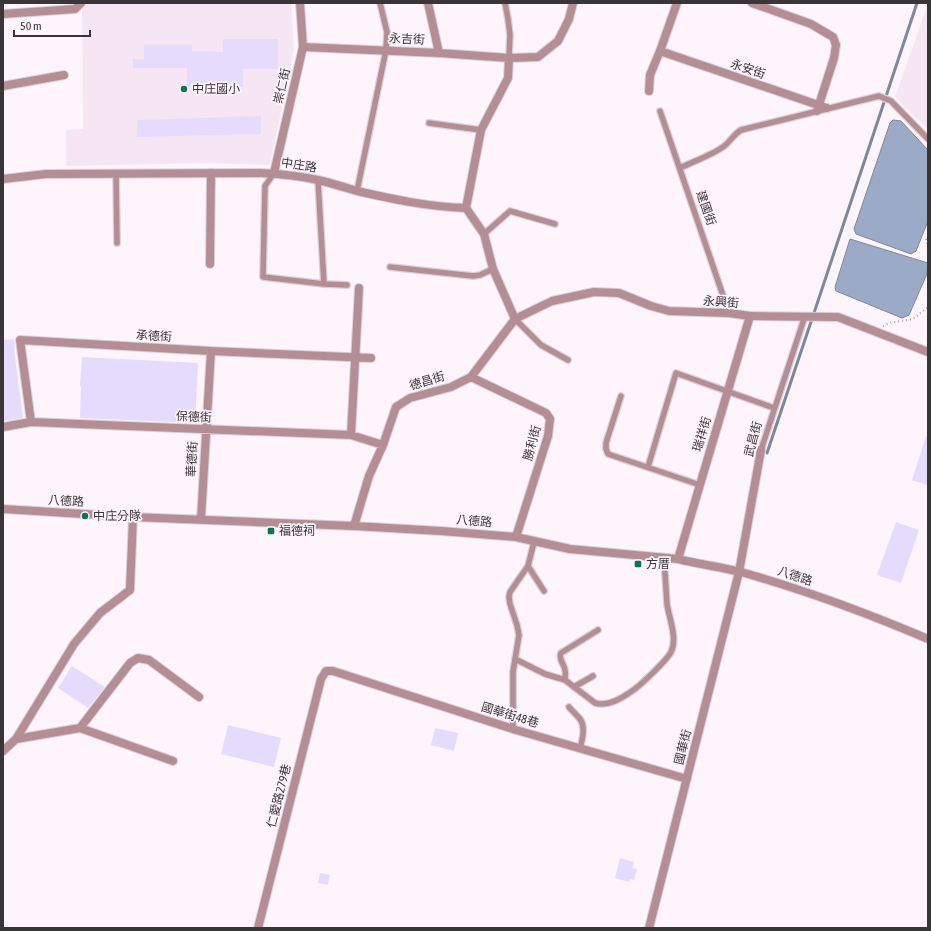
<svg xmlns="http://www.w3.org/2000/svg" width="931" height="931" viewBox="0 0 931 931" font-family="'Asap Condensed','Noto Sans TC',sans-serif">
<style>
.built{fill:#f6e5f3}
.water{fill:#9baac7;stroke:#7e879c}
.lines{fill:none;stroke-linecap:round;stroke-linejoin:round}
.stream{stroke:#7e879c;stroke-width:3}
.building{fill:#e5dcfd}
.service-casing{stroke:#dbd2d9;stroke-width:8}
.minor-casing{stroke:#dbd2d9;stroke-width:10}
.tertiary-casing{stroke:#dbd2d9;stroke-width:10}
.path{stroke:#aca5ab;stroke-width:2;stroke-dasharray:1 3;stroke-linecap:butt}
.service{stroke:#b58e95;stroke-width:5.5}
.minor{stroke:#b58e95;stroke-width:8}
.tertiary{stroke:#b58e95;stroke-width:8}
.poi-dot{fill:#0b754d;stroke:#fef4fc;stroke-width:1.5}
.labels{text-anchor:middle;stroke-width:3.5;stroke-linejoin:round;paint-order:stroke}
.street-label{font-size:12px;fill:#393539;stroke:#fef4fc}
.poi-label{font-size:12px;fill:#393539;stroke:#fef4fc;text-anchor:start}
</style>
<rect width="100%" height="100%" fill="#fef4fc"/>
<path class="built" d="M88,3H291L294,48L270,165L204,163L66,166V130L83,129L82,8Z
M928,4V130L895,97Z"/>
<path class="water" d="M893,120L901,121L928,150V221L916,251L911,254L856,234L854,229L890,123Z
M850,239L928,263L927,274L909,315L902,318L836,291L835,287Z"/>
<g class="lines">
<path class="stream" d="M767,453L818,301L917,3"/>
</g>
<path class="building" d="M223,39H278V69H243V87H187V68H133V59H144V45H192V51L223,52Z
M261,116V134L137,137V120Z
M14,339L15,349H14L23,418L3,421V340Z
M82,357L198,363L195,423L80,418L81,386H80Z
M926,436H928V485L912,480Z
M896,522L919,530L901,583L877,575Z
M72,666L105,687L88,708L58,688Z
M228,725L281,738L274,767L221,754Z
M435,728L458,733L454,751L431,745Z
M620,858L634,862L632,868L637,869L634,880L630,879L629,882L615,878Z
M320,873L330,875L328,885L318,883Z"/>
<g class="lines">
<defs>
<path id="service" d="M505,3L508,19L510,35L509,58
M660,111L729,313
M429,123L481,130
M680,168C694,161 710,156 723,147C730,142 734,134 741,130L879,96L891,101L928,139
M274,173L265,186L263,277L324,284L347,285
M116,174L117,243
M318,180L324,284
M357,191L386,50L387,32L380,3
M484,234L510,211L555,224
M390,267L473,276L480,275L493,269
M515,319L541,345L568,360
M621,396L606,443V449L608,454L700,485
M761,450L805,316
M648,467L676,373L774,408
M528,566L544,591
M515,659L545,674L565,680L595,703C608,707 622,698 632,691C640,686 667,660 671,652C678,639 669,618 667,604C666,589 665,573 664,558
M565,680C565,677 566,673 565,670C564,663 558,660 561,653L598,630
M574,687L593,676
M569,707C572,711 577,715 580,719C586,727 582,740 580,749
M513,729V672L519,635L517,625L510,604L509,597L510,592L528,566L534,542"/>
<path id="minor" d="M428,3L439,53
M752,3L811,24L833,37L836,45L834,58L817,111
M3,14L75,9L81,3
M303,47L439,53L509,58
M660,51L827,108
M3,86L64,75
M649,91L650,75L660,51L677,3
M274,173L303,47L300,3
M466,208L481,130L508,78L509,58L538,57L558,41L569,19L573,3
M210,264L211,173
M750,316L838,317L928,352
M471,377L546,413L550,419L548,436L516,537
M31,422L20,340L211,351L371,358
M3,427L31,422L351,435L383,445
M351,435L359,288
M3,509L133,517L354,526L441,531L516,537L570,549L678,559
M201,519L211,351
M354,526L369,476L383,445L396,407L410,398L451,387L471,377L515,319
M80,728L130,663L138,658L149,660L199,697
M16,739L80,728L173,761
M3,751L16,739L74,644L100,613L130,590L133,517
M258,928L321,679L326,671H333L516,730L687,779
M649,928L739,572L761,450"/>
<path id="tertiary" d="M3,179L46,174L261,173C280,174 300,176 318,180C331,183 344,187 357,191C392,199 429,207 466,208L484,234L493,269L515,319L552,301L594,292L619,293L651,306L669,311L729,313L750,316L678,559C698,564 720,567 741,572C805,590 867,613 928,639"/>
</defs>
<use href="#service" class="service-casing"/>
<use href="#minor" class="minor-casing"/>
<use href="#tertiary" class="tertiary-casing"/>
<path class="path" d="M926,239L928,246
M883,326L889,323L913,319L928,307"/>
<use href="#service" class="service"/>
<use href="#minor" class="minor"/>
<use href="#tertiary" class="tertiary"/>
</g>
<g class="poi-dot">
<circle cx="184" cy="89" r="4"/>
<circle cx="85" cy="516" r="4"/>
<rect x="267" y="527" width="8" height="8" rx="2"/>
<rect x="634" y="560" width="8" height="8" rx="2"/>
</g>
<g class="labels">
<g class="street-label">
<text transform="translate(407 39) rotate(3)" y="4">永吉街</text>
<text transform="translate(748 69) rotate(19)" y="4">永安街</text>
<text transform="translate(282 86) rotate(-77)" y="4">崇仁街</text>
<text transform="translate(299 165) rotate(9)" y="4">中庄路</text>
<text transform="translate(706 208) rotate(71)" y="4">建國街</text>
<text transform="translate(721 302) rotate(4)" y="4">永興街</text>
<text transform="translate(154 336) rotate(3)" y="4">承德街</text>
<text transform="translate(427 381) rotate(-17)" y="4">德昌街</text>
<text transform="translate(194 417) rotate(2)" y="4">保德街</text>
<text transform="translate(702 434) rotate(-73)" y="4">瑞祥街</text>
<text transform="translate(753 439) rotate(-75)" y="4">武昌街</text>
<text transform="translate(532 443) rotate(-75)" y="4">勝利街</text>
<text transform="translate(192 459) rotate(-87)" y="4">華德街</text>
<text transform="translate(66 501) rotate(3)" y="4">八德路</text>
<text transform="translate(474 521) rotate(5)" y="4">八德路</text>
<text transform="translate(795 576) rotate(18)" y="4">八德路</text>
<text transform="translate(510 715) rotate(17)" y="4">國華街48巷</text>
<text transform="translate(683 747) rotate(-76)" y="4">國華街</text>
<text transform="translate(279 796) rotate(-76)" y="4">仁愛路279巷</text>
</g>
<g class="poi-label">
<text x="192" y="93">中庄國小</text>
<text x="93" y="520">中庄分隊</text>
<text x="279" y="535">福德祠</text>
<text x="646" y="568">方厝</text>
</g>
</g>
<rect width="931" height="931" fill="none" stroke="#393539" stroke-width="8"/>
<path d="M14 30v6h76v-6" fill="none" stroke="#393539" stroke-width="2"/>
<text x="20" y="30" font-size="12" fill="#393539" stroke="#fef4fc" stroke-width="3" paint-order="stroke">50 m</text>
</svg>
